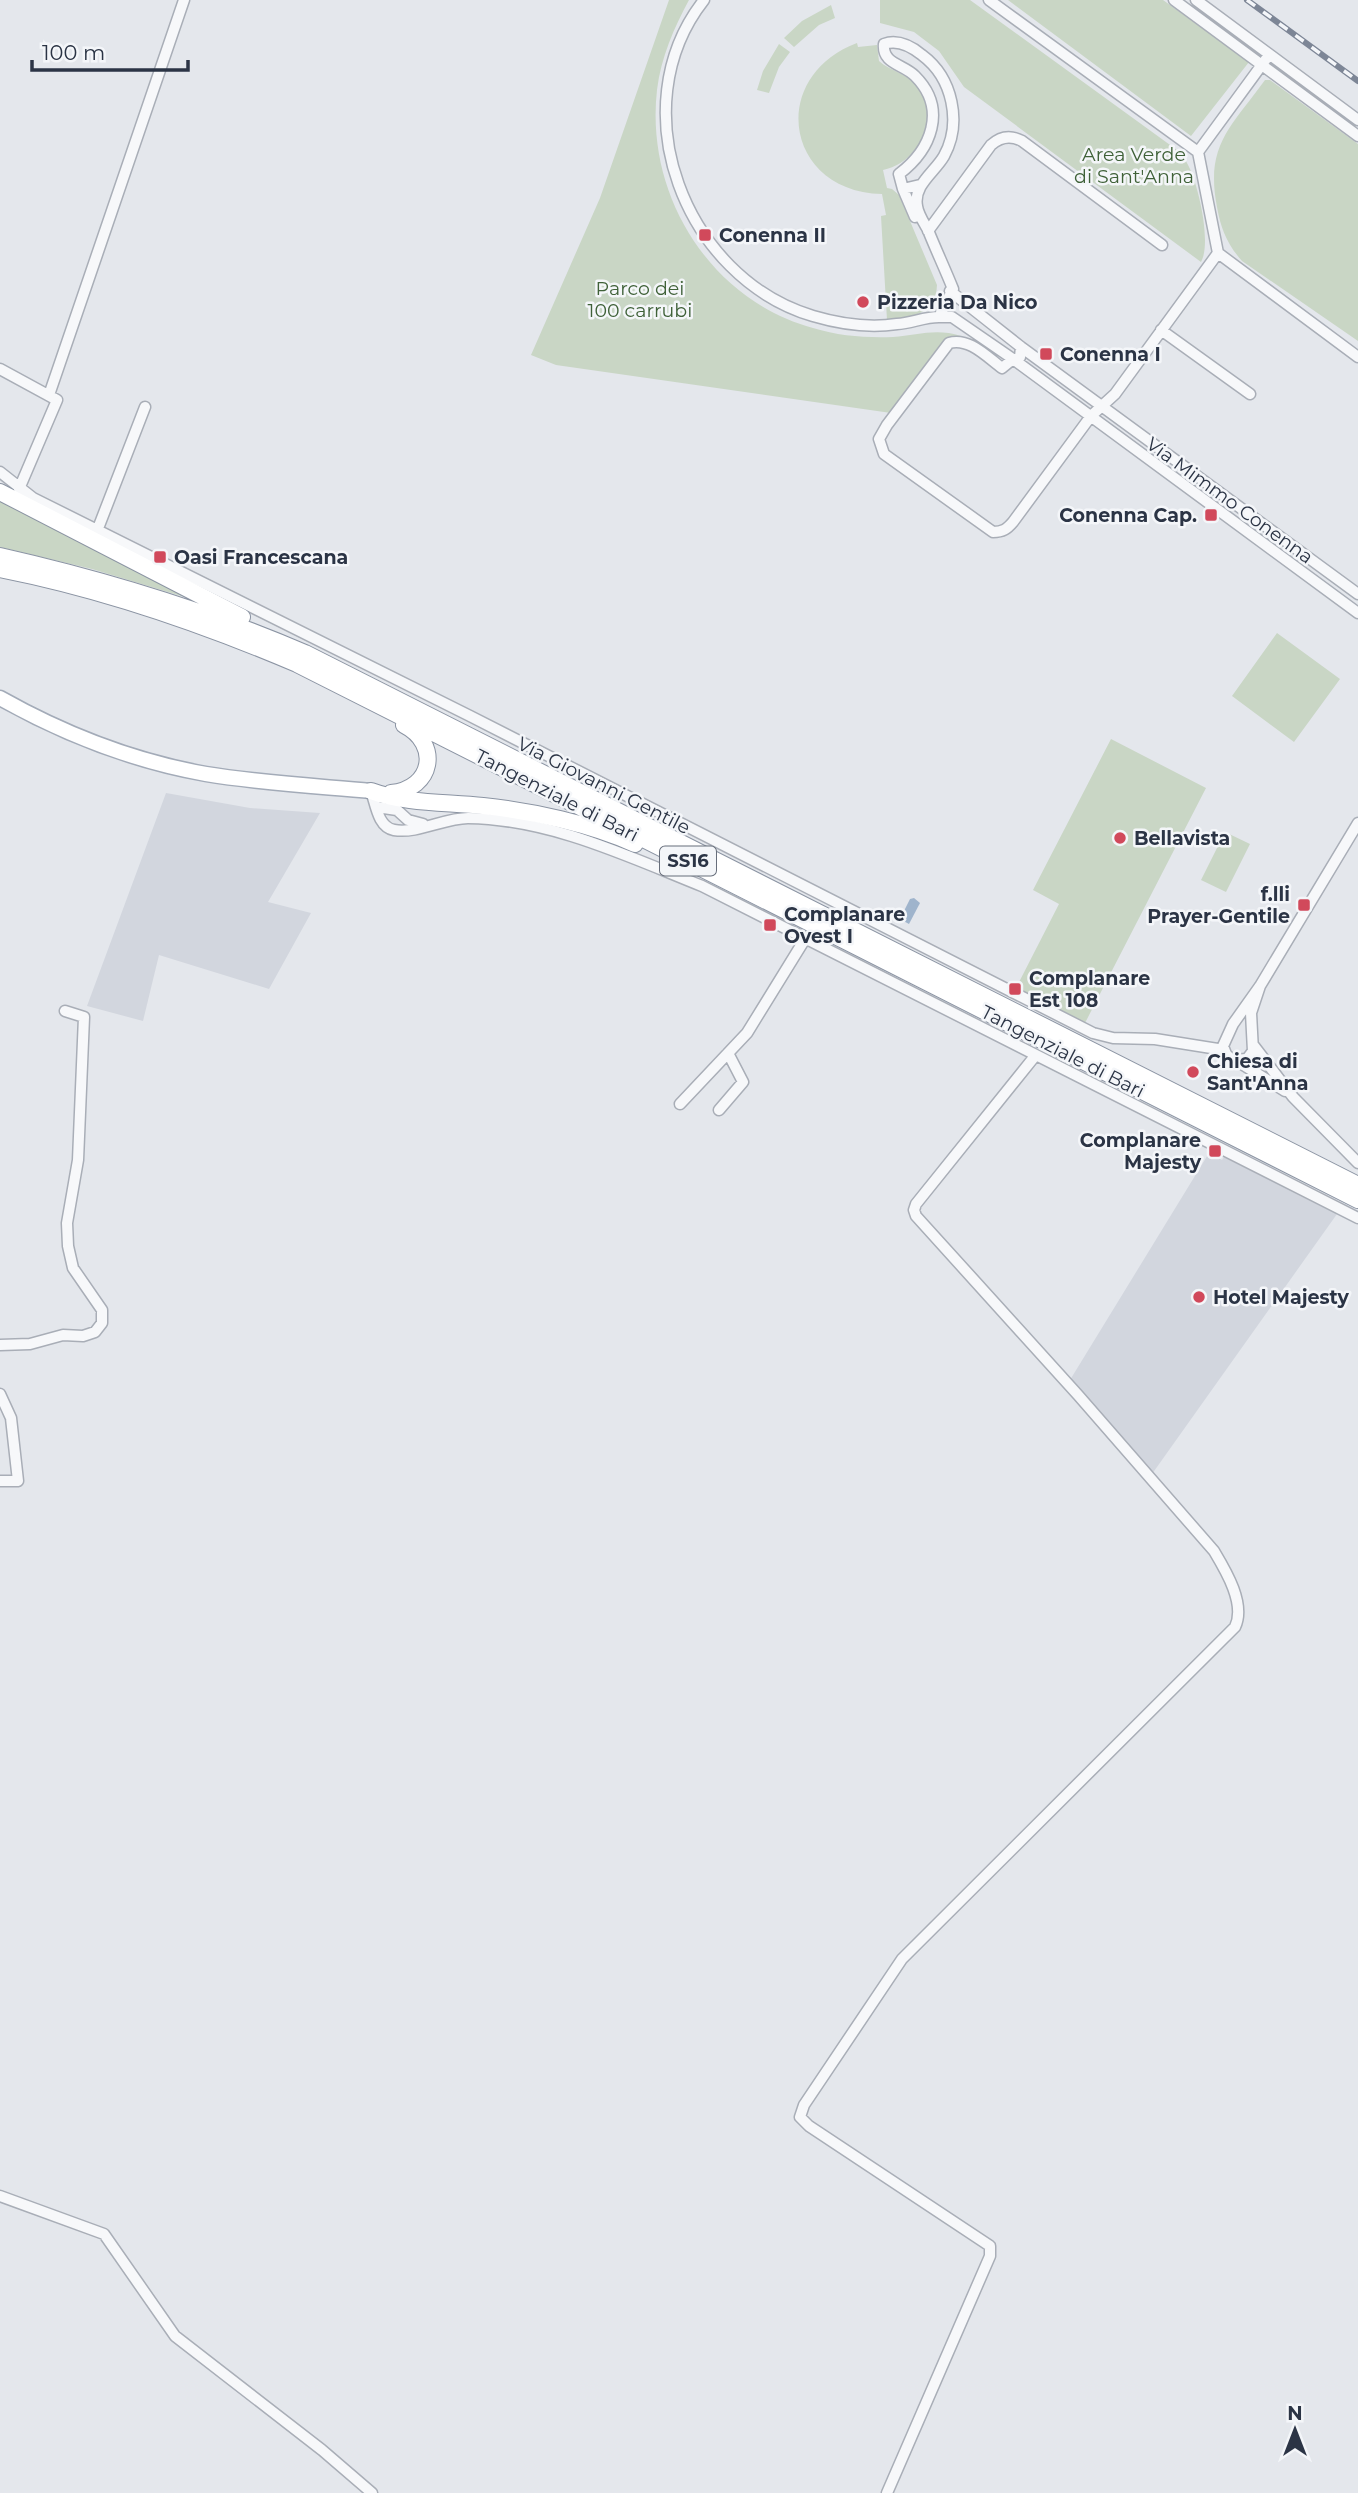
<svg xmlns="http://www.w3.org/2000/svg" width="1358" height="2493" viewBox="0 0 1358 2493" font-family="Montserrat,sans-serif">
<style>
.built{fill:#d2d6de}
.green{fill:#c9d6c5}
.water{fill:#9fb4cc}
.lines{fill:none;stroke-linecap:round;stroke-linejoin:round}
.minor-casing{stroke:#a9aeb7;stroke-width:13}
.major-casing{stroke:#a3abb8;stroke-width:17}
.highway-casing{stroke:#8b94a3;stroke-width:18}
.minor{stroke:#f7f8fa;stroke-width:10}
.major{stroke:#fff;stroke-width:14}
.highway{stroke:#fff;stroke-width:16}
.rail-casing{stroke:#7d8696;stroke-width:6}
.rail{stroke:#f4f6f9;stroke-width:3.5;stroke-dasharray:10;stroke-linecap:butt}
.poi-dot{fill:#d1495b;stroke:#f4f6f9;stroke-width:2.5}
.labels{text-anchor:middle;stroke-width:5;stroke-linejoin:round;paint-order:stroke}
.shield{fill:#f4f6f9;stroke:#676e7b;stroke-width:2}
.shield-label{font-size:18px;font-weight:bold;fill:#2b3445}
.park-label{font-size:19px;fill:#3f6138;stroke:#f4f6f9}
.poi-label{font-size:19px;font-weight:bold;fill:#2b3445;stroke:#f4f6f9;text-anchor:start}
.street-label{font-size:19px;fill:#2b3445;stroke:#f4f6f9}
</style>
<rect width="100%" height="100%" fill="#e4e7ec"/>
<path class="built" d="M166,793L250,808L320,813L268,902L311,913L269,989L159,955L143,1021L87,1006Z
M1209,1153L1222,1160L1224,1157L1337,1214L1152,1474L1070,1380Z"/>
<path class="green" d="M669,0H689C674,28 661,57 657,90C645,195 710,300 813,328C839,336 866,338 893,337C917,335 937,328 961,336L949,338L891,413L556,365L531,355L600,198Z
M880,0H970L1177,150C1180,154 1185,158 1187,163C1198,182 1212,243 1201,262L964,87L939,51L914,32L880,23Z
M1008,0H1163L1249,62L1191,136Z
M831,5L835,18L819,25L794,47L784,38L802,21Z
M857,43L858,47L877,45L879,61C890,71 906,73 916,85C942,116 919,163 883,170L887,188L892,189L899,195L937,285C936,314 911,318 887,320L881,216L886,215L882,194C785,192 767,77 857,43Z
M779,44L790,52L779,67L769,93L757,90L763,71Z
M1265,80H1270L1358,144V341L1242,261C1227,244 1221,229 1217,207C1205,145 1231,127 1265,80Z
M0,499L201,602L92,569L0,547Z
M1277,633L1340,679L1294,742L1232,696Z
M1111,739L1206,788L1085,1023L1016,988L1059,904L1033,890Z
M1225,832L1250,844L1226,892L1201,880Z"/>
<path class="water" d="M914,898L920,903L909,924L900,919L910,899Z"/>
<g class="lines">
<defs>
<path id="minor" d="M704,0C619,108 685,278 813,316C840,324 870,328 897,324C912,323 924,317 939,317L953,289C945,269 936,250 928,230C924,223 918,214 917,206C913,185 935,172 944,156C962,123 953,78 922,55C911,46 898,39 884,44C882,64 903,64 915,76C948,109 931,150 899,174L903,189L920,185
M989,0L1198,152
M1174,0L1358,136
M1196,0L1358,120
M903,189L915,217
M928,231L991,145C1001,136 1011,135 1022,141L1162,245
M1218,253L1358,357
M950,291L1021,347L1358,594
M939,317H952L1013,359L1358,613
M1161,330L1250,394
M1021,347L1020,357L1013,359L1002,368C987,357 969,337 949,343L887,425L879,439L884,454L993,532C1003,532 1007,529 1013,522L1091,416L1115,394L1218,253L1198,152L1269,55
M0,369L57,400L19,489
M49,395L184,0
M0,472L33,498L470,716L1093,1033L1113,1038L1155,1039L1224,1050
M97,531L145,407
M371,791C376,805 378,827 394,830C418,834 444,818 468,818C550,819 627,856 702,886L1358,1218
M377,807L397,810L408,820L423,824
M1260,986L1251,1013L1253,1051L1247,1059L1232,1060L1226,1054L1223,1046L1233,1024L1260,986L1358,823
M1254,1046L1293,1097L1358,1163
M1237,1061L1285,1091
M680,1104L747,1033L805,939
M719,1110L743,1082L728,1053
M0,1345L30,1344L63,1335L83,1336L95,1332L102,1323V1310L73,1268L68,1246L67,1223L78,1160L84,1017L65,1011
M0,1394L11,1418L18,1481H0
M0,2196L104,2234L175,2336L322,2450L372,2493
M887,2493L990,2256V2246L809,2126L800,2117L804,2105L902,1959L1235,1627C1246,1604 1226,1571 1214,1551L1078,1395L916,1216L914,1210L916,1204L1035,1056"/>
<path id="major" d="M0,698C64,734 133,761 206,774C260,783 316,786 371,791"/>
<path id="highway" d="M0,492L242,617
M0,556C106,580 205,610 305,653L1358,1185
M0,569C102,589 201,623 297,664L1358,1200
M371,791C406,804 447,802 483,806C531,811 592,824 635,844
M391,793C433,789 441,744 404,725"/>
</defs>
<use href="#minor" class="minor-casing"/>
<use href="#major" class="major-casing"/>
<use href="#highway" class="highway-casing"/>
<use href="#minor" class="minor"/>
<use href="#major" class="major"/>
<use href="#highway" class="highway"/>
<defs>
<path id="rail" d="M1247,0L1358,81"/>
</defs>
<use href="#rail" class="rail-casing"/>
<use href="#rail" class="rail"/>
</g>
<g class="poi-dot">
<rect x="698" y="228" width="14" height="14" rx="3.5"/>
<circle cx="863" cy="302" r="7"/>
<rect x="1039" y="347" width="14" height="14" rx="3.5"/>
<rect x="1204" y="508" width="14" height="14" rx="3.5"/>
<rect x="153" y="550" width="14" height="14" rx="3.5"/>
<circle cx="1120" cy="838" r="7"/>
<rect x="1297" y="898" width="14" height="14" rx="3.5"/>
<rect x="763" y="918" width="14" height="14" rx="3.5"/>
<rect x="1008" y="982" width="14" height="14" rx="3.5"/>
<circle cx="1193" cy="1072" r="7"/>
<rect x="1208" y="1144" width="14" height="14" rx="3.5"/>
<circle cx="1199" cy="1297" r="7"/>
</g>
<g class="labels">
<rect class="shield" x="660" y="846.5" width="56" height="29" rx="5"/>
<g class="shield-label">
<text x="688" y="867">SS16</text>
</g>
<g class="park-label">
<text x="1134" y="161">Area Verde<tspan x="1134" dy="22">di Sant'Anna</tspan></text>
<text x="640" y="295">Parco dei<tspan x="640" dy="22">100 carrubi</tspan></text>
</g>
<g class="poi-label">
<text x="719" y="242">Conenna II</text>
<text x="877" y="309">Pizzeria Da Nico</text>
<text x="1060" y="361">Conenna I</text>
<text x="1197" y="522" text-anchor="end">Conenna Cap.</text>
<text x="174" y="564">Oasi Francescana</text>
<text x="1134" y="845">Bellavista</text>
<text x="1290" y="901" text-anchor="end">f.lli<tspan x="1290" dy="22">Prayer-Gentile</tspan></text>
<text x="784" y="921">Complanare<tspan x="784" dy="22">Ovest I</tspan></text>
<text x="1029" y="985">Complanare<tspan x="1029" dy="22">Est 108</tspan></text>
<text x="1207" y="1068">Chiesa di<tspan x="1207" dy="22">Sant'Anna</tspan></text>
<text x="1201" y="1147" text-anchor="end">Complanare<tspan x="1201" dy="22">Majesty</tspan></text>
<text x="1213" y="1304">Hotel Majesty</text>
</g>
<g class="street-label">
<text transform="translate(1230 500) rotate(36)" y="7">Via Mimmo Conenna</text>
<text transform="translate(604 785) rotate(27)" y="7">Via Giovanni Gentile</text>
<text transform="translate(557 795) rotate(27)" y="7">Tangenziale di Bari</text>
<text transform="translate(1063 1051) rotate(27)" y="7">Tangenziale di Bari</text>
</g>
</g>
<g transform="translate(1295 2430)" stroke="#f4f6f9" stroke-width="5" paint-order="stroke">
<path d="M0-5L12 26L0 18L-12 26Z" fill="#2b3445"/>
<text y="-10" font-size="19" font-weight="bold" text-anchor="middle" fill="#2b3445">N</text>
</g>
<path d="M32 60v10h156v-10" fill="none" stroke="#2b3445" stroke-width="3.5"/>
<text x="42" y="60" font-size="21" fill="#2b3445" stroke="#f4f6f9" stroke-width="5" paint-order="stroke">100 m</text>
</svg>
